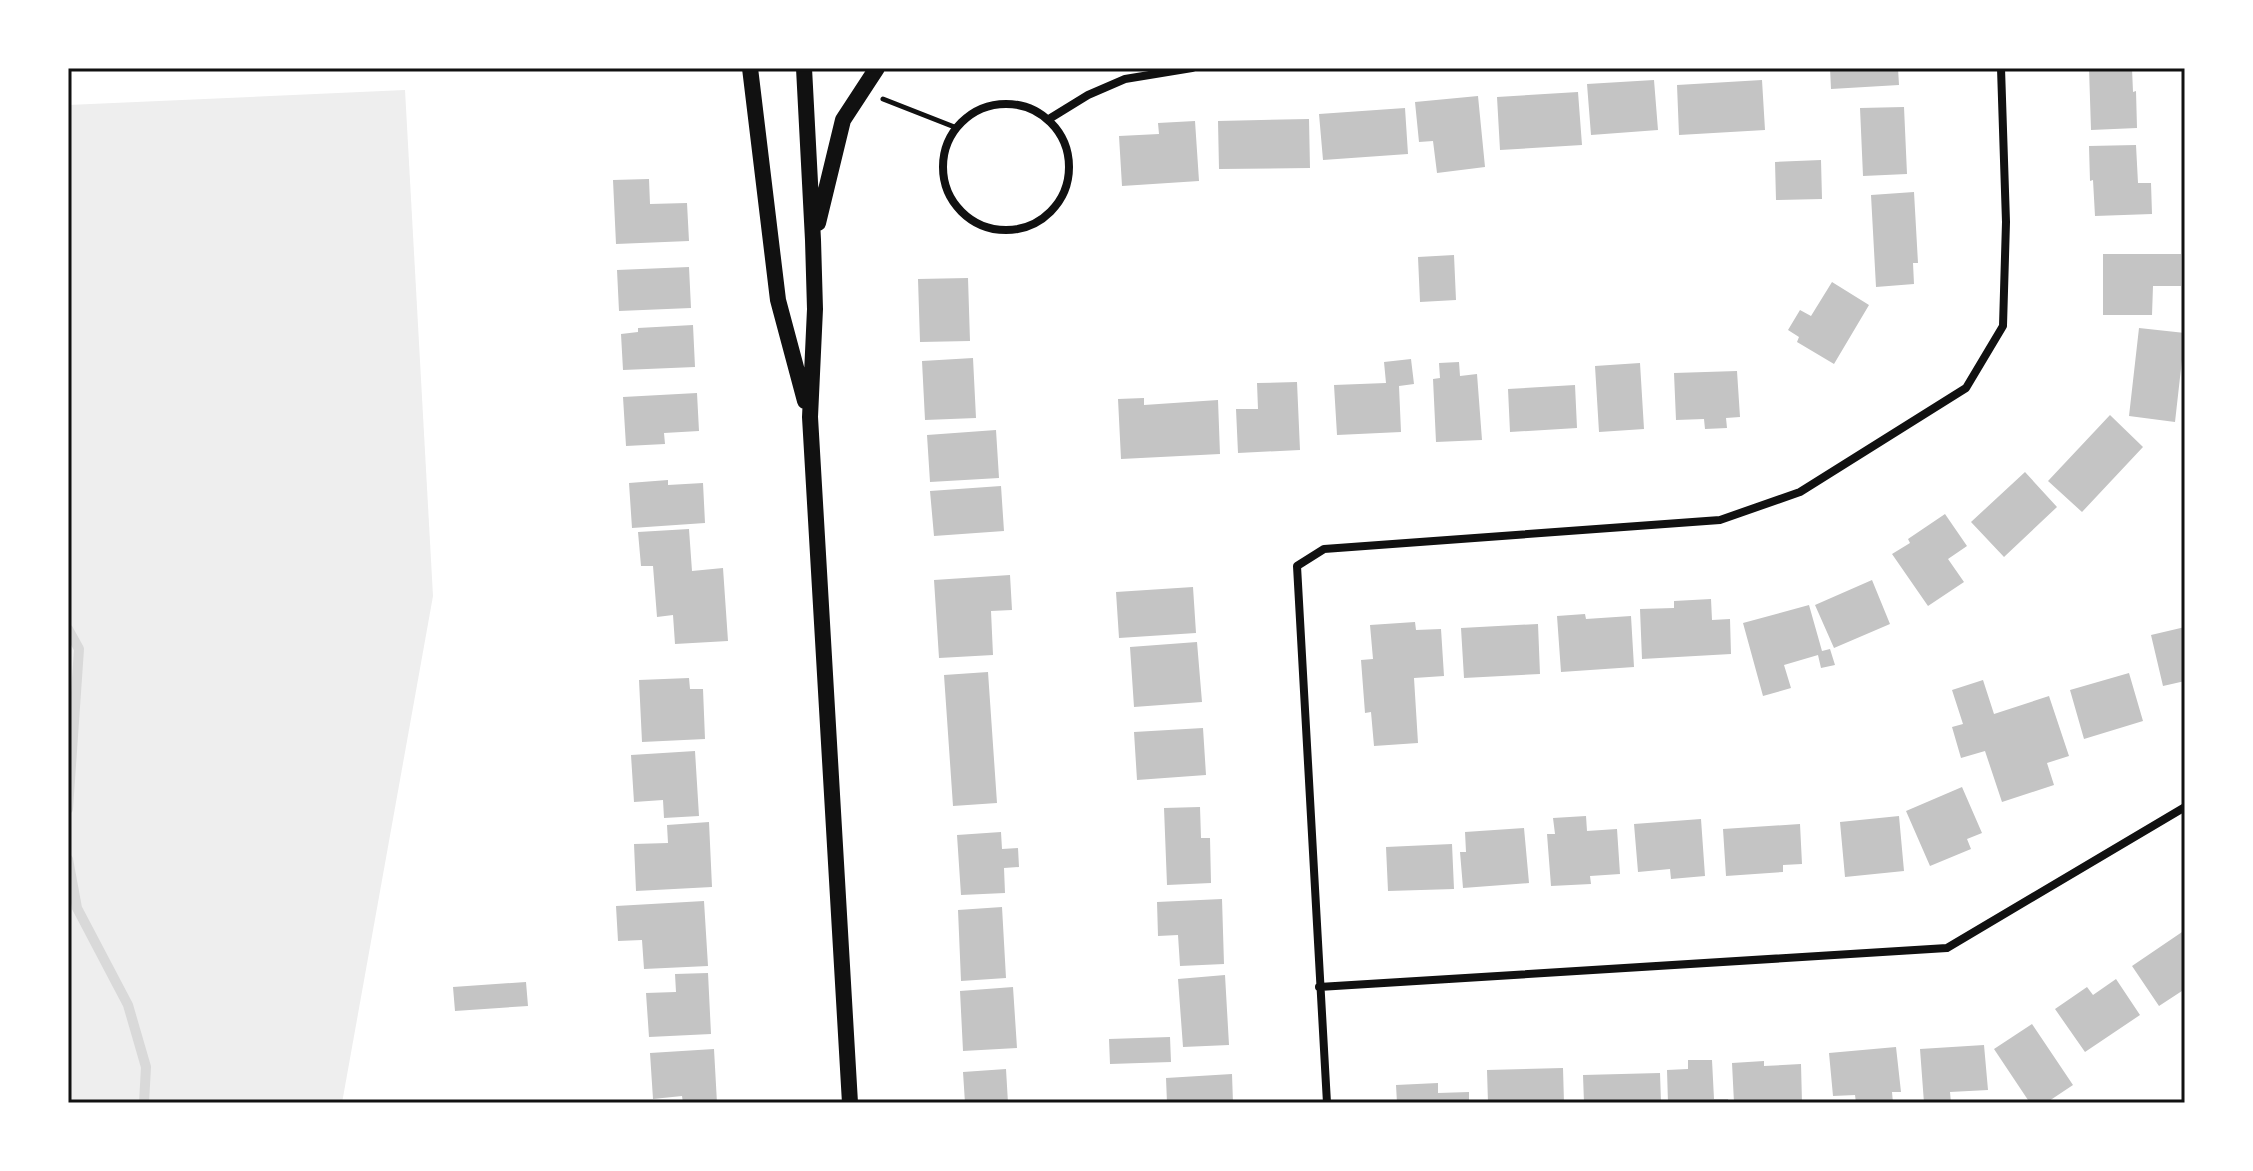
<svg xmlns="http://www.w3.org/2000/svg" width="2253" height="1171" viewBox="0 0 2253 1171" font-family="Ubuntu,sans-serif">
<style>
.green{fill:#eee}
.lines{fill:none;stroke-linecap:round;stroke-linejoin:round}
.stream{stroke:#d9d9d9;stroke-width:10}
.building{fill:#c4c4c4}
.path{stroke:#111;stroke-width:5}
.minor{stroke:#111;stroke-width:8}
.secondary{stroke:#111;stroke-width:16}
.neatline{fill:none;stroke:#111;stroke-width:3}
</style>
<rect width="100%" height="100%" fill="#fff"/>
<path class="green" d="M405,90L433,596L342,1103H68V105Z"/>
<g class="lines">
<path class="stream" d="M68,629L79,649L68,809
M68,859L77,908L128,1005L146,1067L144,1103"/>
</g>
<path class="building" d="M1830,68H1898L1899,85L1831,89Z
M2089,68H2132L2133,92L2136,91L2137,128L2091,130Z
M1654,80L1658,130L1591,135L1587,84Z
M1762,80L1765,130L1679,135L1677,85Z
M1578,92L1582,145L1500,150L1497,97Z
M1478,96L1485,167L1437,173L1433,141L1419,142L1415,102Z
M1904,107L1907,174L1863,176L1860,108Z
M1405,108L1408,154L1323,160L1319,114Z
M1309,119L1310,168L1219,169L1218,121Z
M1195,121L1199,181L1122,186L1119,136L1159,134L1158,123Z
M2136,145L2138,183H2151L2152,214L2095,216L2093,180L2090,181L2089,146Z
M1821,160L1822,199L1776,200L1775,162Z
M649,179L650,204L687,203L689,241L616,244L613,180Z
M1914,192L1918,263H1913L1914,284L1876,287L1871,195Z
M2103,254H2181V286H2153L2152,315H2103Z
M1454,255L1456,300L1420,302L1418,257Z
M689,267L691,308L619,311L617,270Z
M968,278L970,341L920,342L918,279Z
M1832,282L1869,305L1834,364L1797,342L1799,337L1788,330L1800,310L1811,316Z
M693,325L695,367L623,370L621,334L638,332V328Z
M2139,328L2185,333L2175,422L2129,416Z
M973,358L976,418L925,420L922,361Z
M1411,359L1414,384L1399,386L1401,432L1337,435L1334,385L1386,383L1384,362Z
M1459,362L1460,376L1477,374L1482,440L1436,442L1433,379L1440,378L1439,363Z
M1640,363L1644,429L1599,432L1595,366Z
M1737,371L1740,417L1726,418L1727,428L1705,429L1704,419L1676,420L1674,373Z
M1297,382L1300,450L1238,453L1236,409H1258L1257,383Z
M1575,385L1577,428L1510,432L1508,389Z
M697,393L699,431L664,433L665,444L626,446L623,397Z
M1144,398V405L1218,400L1220,454L1121,459L1118,399Z
M2110,415L2143,447L2082,512L2048,481Z
M996,430L999,478L930,482L927,435Z
M2025,472L2057,507L2004,557L1971,522Z
M668,480V485L703,483L705,523L632,528L629,483Z
M1001,486L1004,531L934,536L930,491Z
M1945,514L1967,546L1948,559L1964,582L1928,606L1892,554L1910,543L1908,539Z
M689,529L692,571L723,568L728,641L675,644L673,615L657,617L653,566H641L638,532Z
M1010,575L1012,610L991,611L993,655L939,658L934,580Z
M1872,580L1890,624L1834,648L1815,605Z
M1193,587L1196,633L1119,638L1116,592Z
M1711,599L1712,620L1730,619L1731,654L1642,659L1640,609L1674,608V601Z
M1809,605L1822,651L1830,649L1835,665L1821,668L1818,655L1784,665L1791,688L1763,696L1743,623Z
M1585,614L1586,619L1631,616L1634,667L1561,672L1557,616Z
M1415,622L1416,630L1441,629L1444,676L1414,678L1418,743L1374,746L1371,712L1365,713L1361,660L1373,659L1370,625Z
M1538,624L1540,674L1464,678L1461,628Z
M2185,627V681L2163,686L2151,635Z
M1197,642L1202,702L1134,707L1130,647Z
M988,672L997,803L953,806L944,675Z
M2129,673L2143,721L2084,739L2070,690Z
M689,678L690,689H703L705,739L642,742L639,680Z
M1983,680L1994,714L2049,696L2069,756L2047,763L2054,785L2002,802L1985,751L1961,758L1952,727L1963,724L1952,690Z
M1203,728L1206,775L1137,780L1134,732Z
M695,751L699,816L664,818L663,800L634,802L631,755Z
M1962,787L1982,833L1967,839L1971,849L1930,866L1906,811Z
M1200,807L1201,838H1210L1211,883L1167,885L1164,808Z
M1586,816L1587,831L1617,829L1620,874L1590,876L1591,884L1551,886L1547,834H1555L1553,818Z
M1899,816L1904,871L1845,877L1840,822Z
M1701,819L1705,876L1671,879L1670,869L1638,872L1634,824Z
M709,822L712,887L636,891L634,844L668,843L667,825Z
M1800,824L1802,864L1783,865V872L1726,876L1723,829Z
M1524,828L1529,883L1463,888L1460,852H1466L1465,832Z
M1001,832L1002,849L1018,848L1019,867L1004,868L1005,893L961,895L957,835Z
M1452,844L1454,889L1388,891L1386,847Z
M1222,899L1224,964L1180,966L1178,935L1158,936L1157,902Z
M704,901L708,966L644,969L642,940L618,941L616,906Z
M1002,907L1006,978L961,981L958,910Z
M2185,930V989L2159,1006L2132,966Z
M708,973L711,1034L649,1037L646,993L676,992L675,974Z
M1225,975L1229,1045L1183,1047L1178,979Z
M2116,979L2140,1015L2085,1052L2055,1009L2087,987L2093,995Z
M526,982L528,1006L455,1011L453,987Z
M1013,987L1017,1048L963,1051L960,991Z
M2032,1024L2073,1085L2046,1103H2030L1994,1049Z
M1170,1037L1171,1062L1110,1064L1109,1039Z
M1984,1045L1988,1090L1950,1092L1951,1103H1924L1920,1049Z
M1896,1047L1901,1092H1892L1893,1103H1856L1855,1095L1833,1096L1829,1053Z
M714,1049L717,1103H683L682,1096L653,1099L650,1053Z
M1688,1060H1712L1714,1099H1728L1729,1103H1668L1667,1070L1688,1069Z
M1764,1061V1066L1801,1064L1802,1103H1734L1732,1063Z
M1563,1068L1564,1103H1488L1487,1070Z
M1006,1069L1008,1103H965L963,1072Z
M1660,1073L1661,1103H1584L1583,1075Z
M1232,1074L1233,1103H1167L1166,1078Z
M1438,1083V1093L1469,1092V1103H1397L1396,1085Z"/>
<g class="lines">
<path class="path" d="M883,99L957,128"/>
<path class="minor" d="M943 167a63 63 0 1 1 126 0a63 63 0 1 1-126 0Z
M1049,119L1088,95L1125,79L1192,68
M1319,987L1947,948L2185,807
M1327,1103L1297,566L1324,549L1720,520L1800,492L1966,388L2003,326L2006,222L2001,68"/>
<path class="secondary" d="M750,68L778,300L805,401
M804,68L813,240L815,309L810,417L850,1103
M818,223L843,120L877,68"/>
</g>
<rect width="2253" height="1171" fill="none" stroke="#ffffff" stroke-width="140"/>
<rect x="70" y="70" width="2113" height="1031" class="neatline"/>
</svg>
